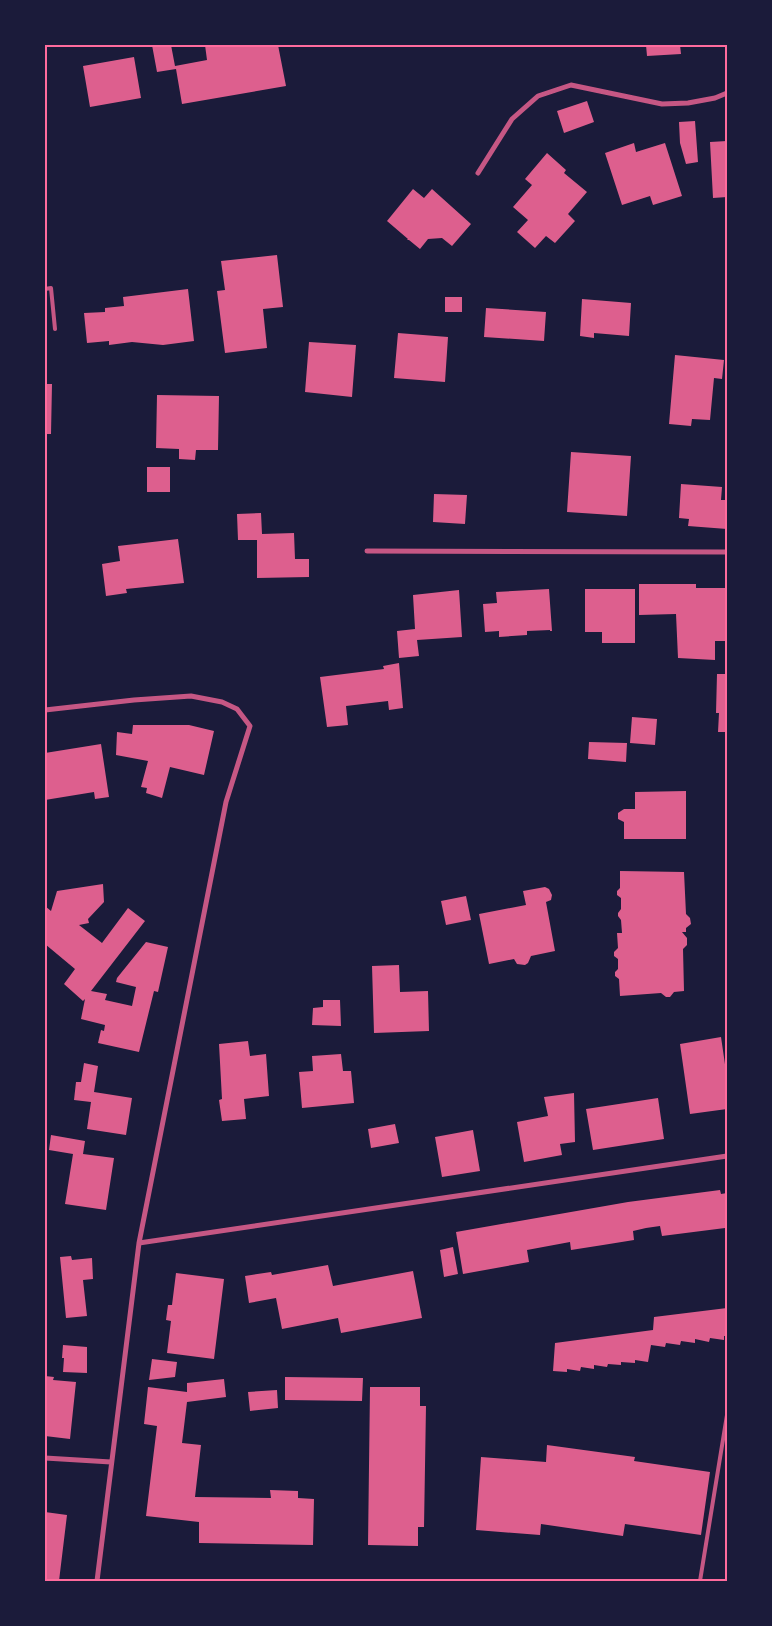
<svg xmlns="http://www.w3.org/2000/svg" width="772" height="1626" viewBox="0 0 772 1626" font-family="'DM Sans',sans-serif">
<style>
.building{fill:#dd5f8e}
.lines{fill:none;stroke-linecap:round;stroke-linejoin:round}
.service{stroke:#c65784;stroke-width:4}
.minor{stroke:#c65784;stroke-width:5}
.neatline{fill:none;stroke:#ff6b9d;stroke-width:2}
</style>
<rect width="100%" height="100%" fill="#1b1b3a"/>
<path class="building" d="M152,45H171L175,66L207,60L205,45H278L286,86L182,104L176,69L157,72Z
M646,45H680L681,54L647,56Z
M134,57L141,98L90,107L83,66Z
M587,101L594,122L564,133L557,111Z
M695,121L698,162L686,164L680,143L679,122Z
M727,141V197L713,198L710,142Z
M634,143L636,152L665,143L682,196L653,205L650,196L622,205L605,153Z
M547,153L566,170L564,173L587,192L568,214L575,221L555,243L546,236L535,248L517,232L528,220L513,207L532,185L525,179Z
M413,189L424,198L432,189L471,224L452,246L442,238L428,239L420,249L409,240H407L408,239L387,221Z
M277,255L283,307L263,309L267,348L225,353L217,291L225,290L221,261Z
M188,289L194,341L163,345L132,342L109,345V341L87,343L84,313L105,312V308L124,306L123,297Z
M445,297H462V312H445Z
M582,299L631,303L629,336L594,333V338L580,336Z
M486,308L546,312L544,341L484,337Z
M398,333L448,337L445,382L394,378Z
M309,342L356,345L352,397L305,392Z
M675,355L724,360L722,379L714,378L710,420L692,419L691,426L669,424Z
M45,384H52L51,434H45Z
M157,395L219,396L218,450H196L195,460L179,459V449L156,448Z
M571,452L631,456L627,516L567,512Z
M147,467H170V492H147Z
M681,484L722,487L721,500H727V529L688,526L689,519L679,518Z
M434,494L467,495L465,524L433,522Z
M261,513L262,534L294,533L295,559H309V577L257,578V540H238L237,514Z
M178,539L184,583L126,589L127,593L106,596L102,564L120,561L118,546Z
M639,584H696V588H727V641H715V660L678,658L676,614L639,615Z
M549,589L552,631H550V630L527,631V635L499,637V631L485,632L483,604L497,603L496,592Z
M585,589H635V643H602V632H585Z
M459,590L462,637L417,640L419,656L399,658L397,631L415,629L413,595Z
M399,663L403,708L389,710L388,701L346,706L348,725L327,727L320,677L384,669L383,666Z
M717,674H727V732H718L719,713H716Z
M632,717L657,719L655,745L630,743Z
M133,725H189L214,731L204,775L170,767L162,798L146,793L147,788L141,787L148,761L116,755L117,732L132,734Z
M589,742L627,743L626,762L588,759Z
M101,744L109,797L95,799L94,792L45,800V753Z
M686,791V839H624V822L618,819V813L624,809H635V792Z
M620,871L684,872L686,914L690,918L691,924L686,928V932H682L687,938V945L683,949L684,991L674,992L670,997H666L661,993L620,996L619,979L615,976V972L618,969V959L614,956V952L618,948L617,933H622L621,920L618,916V913L621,909V898L617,895V891L620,888Z
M103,884L104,902L88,919L89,923L79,925L102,943L128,908L145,921L91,991L107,994L105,1000L132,1006L136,987L116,982L117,978L146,942L168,947L158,992L154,991L139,1052L98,1043L101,1030L104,1031L105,1025L81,1019L85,999L83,1001L64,984L75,969L45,944V906L51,911L57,891Z
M545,887L549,889L552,895L551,900L546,902L555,951L531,956L528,963L525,965L517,964L514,959L489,964L479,914L526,905L523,891Z
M466,896L471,920L446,925L441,901Z
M399,965L400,992L428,991L429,1031L374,1033L372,966Z
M323,1000H340L341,1026L312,1025L313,1008L323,1007Z
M721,1037L727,1078V1109L690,1114L680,1044Z
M248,1041L250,1056L266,1054L269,1096L244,1099L246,1119L222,1121L219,1100L222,1099L219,1044Z
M341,1054L343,1071H351L354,1103L302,1108L299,1072L313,1071L312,1056Z
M84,1063L98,1066L94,1092L132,1098L126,1135L87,1129L91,1102L74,1100L76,1082H81Z
M574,1093L575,1142L560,1144L562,1155L524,1162L517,1122L548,1116L544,1097Z
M658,1098L664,1139L593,1150L586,1109Z
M395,1124L399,1143L371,1148L368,1129Z
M473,1130L480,1171L442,1177L435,1137Z
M51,1135L85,1141L83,1154L114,1158L106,1210L65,1204L73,1154L49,1150Z
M720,1190L721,1194L727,1193V1227L725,1228L662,1236L660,1226L646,1228L633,1231L634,1240L603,1245L571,1250L570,1242L527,1250L529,1262L463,1274L456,1232L628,1202Z
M453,1247L458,1274L444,1277L440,1250Z
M71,1256L72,1260L92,1258L93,1279L83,1280L87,1316L66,1318L60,1257Z
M328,1265L333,1286L413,1271L422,1318L341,1333L338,1318L282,1329L276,1298L249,1303L245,1276L271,1272L272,1275Z
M176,1273L224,1279L214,1359L167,1353L171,1321L166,1320L168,1305H172Z
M727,1308V1336H724V1340L710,1338L709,1342L695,1339V1343L681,1341L680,1345L666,1343L665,1347L651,1345L648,1362L635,1360V1363L621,1362V1365L608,1364L607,1367L594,1365V1369L581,1367L580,1371L567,1369V1372L553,1371L555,1343L653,1330L654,1317Z
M63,1345L87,1347V1373L63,1372L64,1358H62Z
M152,1359L177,1362L175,1377L149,1380Z
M45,1376L54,1377L53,1380L76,1382L70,1439L45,1436Z
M285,1377L363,1378L362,1401L285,1400Z
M224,1379L226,1397L187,1402L182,1443L201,1445L195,1497L271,1498L270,1490L298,1491V1498L314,1499L313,1545L199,1543V1522L146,1516L157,1426L144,1424L148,1387L187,1392V1383Z
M370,1387H420V1406H426L424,1527H418V1546L368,1545Z
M277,1390L278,1408L250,1411L248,1392Z
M547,1445L635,1457L634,1461L710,1472L701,1535L625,1524L623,1536L541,1524L540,1535L476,1530L481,1457L546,1462Z
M45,1512L67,1515L59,1581H45Z"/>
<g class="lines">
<path class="service" d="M45,289L51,288L55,329
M700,1581L727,1415"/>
<path class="minor" d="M478,173L512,119L538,96L571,85L662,104L688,103L715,98L727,93
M367,551L727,552
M45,710L134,700L191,696L222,702L237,709L250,726L226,802L139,1243L97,1581
M139,1243L727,1156
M45,1458L111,1462"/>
</g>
<rect width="772" height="1626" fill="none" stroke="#1b1b3a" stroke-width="92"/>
<rect x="46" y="46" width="680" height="1534" class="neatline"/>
</svg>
